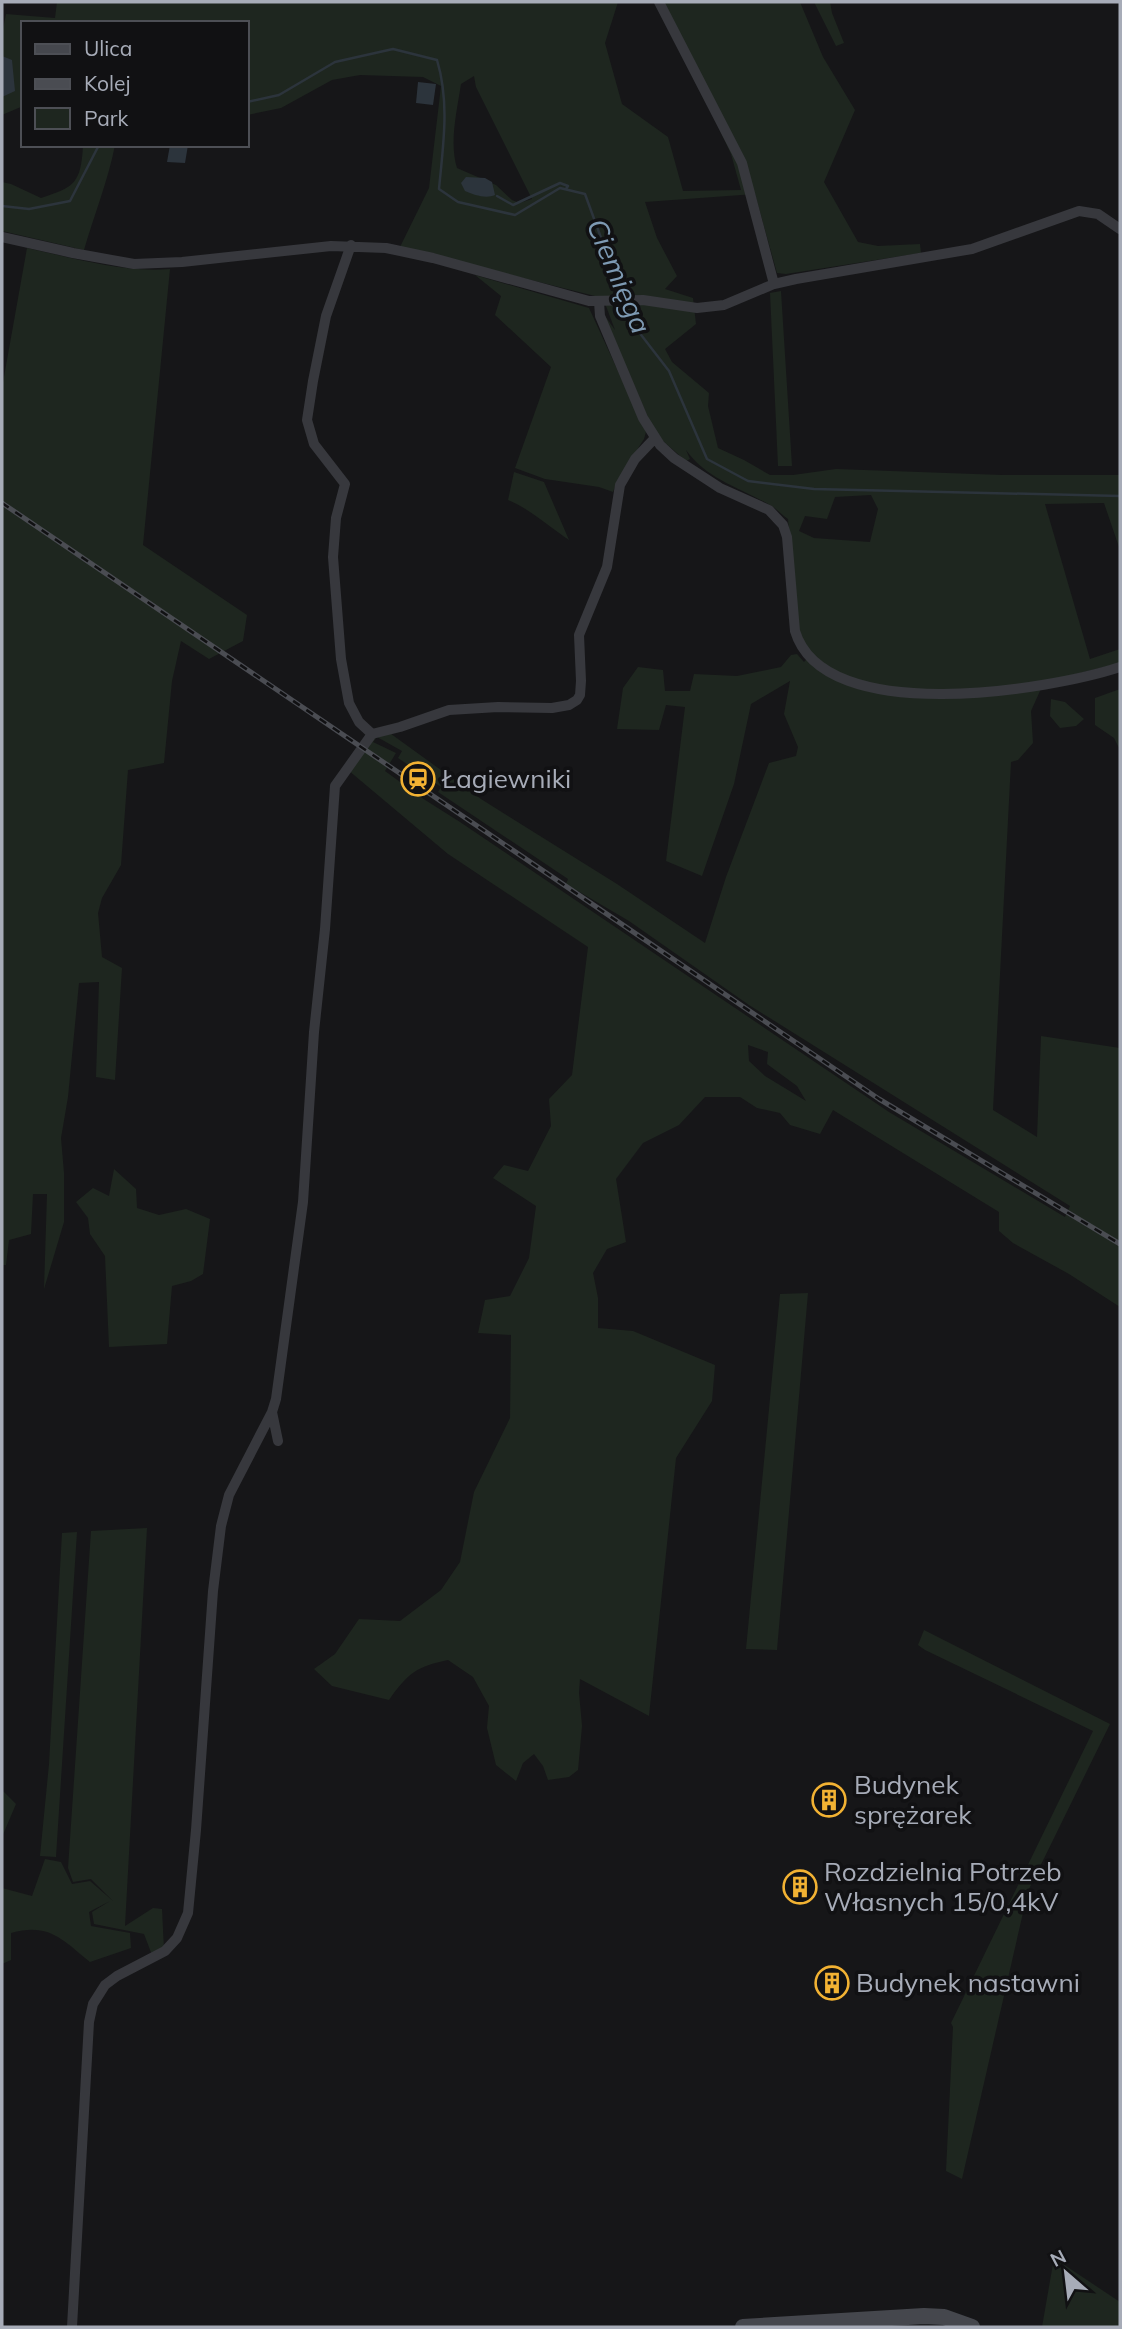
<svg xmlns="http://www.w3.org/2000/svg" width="1122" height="2329" viewBox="0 0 1122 2329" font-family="Mulish,sans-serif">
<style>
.green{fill:#1e261f;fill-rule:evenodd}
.water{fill:#2c343c}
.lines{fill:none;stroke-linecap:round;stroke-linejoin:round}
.stream{stroke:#2c343c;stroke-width:2.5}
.street{stroke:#37383d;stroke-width:10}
.secondary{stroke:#45474d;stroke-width:16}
.rail-casing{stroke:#4a4c52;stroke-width:5}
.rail{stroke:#111113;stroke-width:2.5;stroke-dasharray:8;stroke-linecap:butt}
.labels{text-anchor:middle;stroke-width:7;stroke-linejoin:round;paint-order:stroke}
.poi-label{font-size:26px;fill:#a7acb8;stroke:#111113;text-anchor:start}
.water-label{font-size:28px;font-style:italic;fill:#7e9ab3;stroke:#111113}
</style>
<rect width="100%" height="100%" fill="#161618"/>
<path class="green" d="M57,2H618L605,43L622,104L668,137L683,191L741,190L731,154L698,84L663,2H800L823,57L855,110L824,182L858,242L878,246L920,244L921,253L786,274L777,273L755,194L645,202L657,238L677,276L665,289L693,298L696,324L665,349L672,362L709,393L708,406L718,448L744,460L770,475H793L836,469L1002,475H1120V550L1104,503L1045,504L1090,659L1120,649V663L1044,682L1031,711L1033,743L1018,760L1011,762L993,1110L1037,1137L1041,1036L1120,1048V1307L1069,1274L1013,1243L999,1231V1212L833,1110L820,1134L790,1125L780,1113L757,1108L740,1097H705L679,1125L643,1143L616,1179L626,1242L607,1249L593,1273L598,1298V1328L633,1331L715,1365L712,1401L676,1458L649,1716L580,1679L579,1693L582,1726L578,1770L569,1777L548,1780L543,1766L534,1754L523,1763L516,1781L496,1765L487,1728L489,1706L473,1677L448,1660C417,1666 407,1674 389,1700L332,1686L314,1669L335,1654L359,1619L400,1621L441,1590L460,1562L474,1492L510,1418L511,1335L478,1333L485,1300L510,1296L529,1258L536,1206L493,1178L504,1165L528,1171L551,1126L549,1099L572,1075L588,947L448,854L348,770L372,734L387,731L481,799L617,884L705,943L726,877L769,763L796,756L798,747L784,714L790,681L751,704L734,784L702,876L666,861L685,707L666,705L659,730L617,729L623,688L638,667L663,670L665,691H690L694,674L737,676L781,667L791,655L797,654L804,662L812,654L802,642L796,617L788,519C782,515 777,509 770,505C741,488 706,479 686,450L690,459L686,461L655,434L603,313L615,330L603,298L400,247L429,188L441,86L423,77L360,75L332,80L281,108L247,115V23H23V106L2,115V34L6,14L55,18ZM474,76L476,87L532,199L519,203L512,200L496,185L457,168C449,142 457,111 461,84ZM871,495L878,509L870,542L814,538L799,531L805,516L827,519L835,497ZM377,737L402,751L398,758L441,787L438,792L568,879L566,884L629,921L749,1005L1070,1206L1065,1217L889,1112L460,822L422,798L385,771L396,753L373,742ZM748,1045L768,1052L767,1064L797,1086L806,1101L765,1076L749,1061Z
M814,2H830L832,13L844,43L836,46Z
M83,145H115C108,181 94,215 84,250L2,231V182L11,184L41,198C75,187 81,183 83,145Z
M27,248C74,258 123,273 170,269L143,545L247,615L243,641L209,659L181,641L172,681L164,763L128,770L121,865L102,898L98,913L102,957L122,968L115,1080L96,1077L99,982L79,983L68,1097L61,1138L64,1173V1222L44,1289L47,1194H33L31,1234L9,1240L6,1265H2V388Z
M475,275L589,308L646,432L644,439L617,481L613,492L599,487L545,479L515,468L551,367L495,315L501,296Z
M781,291L792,466H778L770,293Z
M514,472L544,482L569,540C551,528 527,507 508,500Z
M1120,689V750L1114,738L1095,725V698Z
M1051,699L1065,702L1084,719L1076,726L1060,728L1050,716Z
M114,1169L136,1189L137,1208L159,1215L186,1209L210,1219L203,1274L191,1281L172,1286L167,1344L109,1347L105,1256L90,1234L88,1218L76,1202L93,1188L109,1196Z
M808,1293L777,1650L746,1649L780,1294Z
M147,1528L125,1926L153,1908L162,1909L164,1950L152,1955L144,1934L94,1924L92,1912L110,1901L89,1912L91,1926L130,1933L131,1948L90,1962C63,1940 49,1922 11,1933V1960L2,1964V1888L32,1896L45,1859L61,1862L72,1884L90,1881L113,1901L91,1879L73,1882L68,1868L91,1531Z
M77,1532L56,1857L40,1856L49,1764L62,1533Z
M924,1630L1110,1724L1028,1891L962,2179L946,2171L953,2027L951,2023L1093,1731L925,1650L918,1645Z
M2,1790L16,1804L2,1837Z
M1054,2258L1120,2302V2327H1042Z"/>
<path class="water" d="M2,56L12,60L15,91L2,97Z
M418,82L436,84L433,105L416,103Z
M170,145H188L185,163L167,162Z
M466,177L485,178L492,182L495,195C486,199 474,195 465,191L461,183Z"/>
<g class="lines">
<path class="stream" d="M247,102L279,95L335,62L393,49L437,60C450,103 443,146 439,189L458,202L515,215L560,188L585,194L623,298
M497,196L513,205L560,183L568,186L566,189
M2,206L29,209L70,201L99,145
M625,304L635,327L669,371L707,459L748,481L814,489L1120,496"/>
<path class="street" d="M659,2L742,163L774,284
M2,237L73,253L134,264L182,262L331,246L386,248L433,258L589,301L643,300L697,308L724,305L774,284L796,279L972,249L1079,211L1098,214L1120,229
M351,245L326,316L313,381L307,420L314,444L345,484L336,518L333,557L341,659L349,703L359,722L372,734L400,727L449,710L498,707L552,708L569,705L577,700L580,695L581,681L579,635L607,567L620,485L635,459L655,438
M599,302L600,316L643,418L660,445L674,458L720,488L769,510L783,525L787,537L795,631C824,728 1050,690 1120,667
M272,1412L278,1441
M72,2327L89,2022L93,2004L105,1985L117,1976L165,1951L177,1938L188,1913L196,1830L213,1591L221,1526L229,1495L272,1412L276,1399L303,1202L314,1032L325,929L335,786L372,734"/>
<path class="secondary" d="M743,2327L924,2316L944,2317L972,2327"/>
<defs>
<path id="rail" d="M2,503L879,1099L1120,1244"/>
</defs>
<use href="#rail" class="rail-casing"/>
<use href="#rail" class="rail"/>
</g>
<defs>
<symbol id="station-ring" viewBox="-11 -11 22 22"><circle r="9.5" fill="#111113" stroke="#f2b233" stroke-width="1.5"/><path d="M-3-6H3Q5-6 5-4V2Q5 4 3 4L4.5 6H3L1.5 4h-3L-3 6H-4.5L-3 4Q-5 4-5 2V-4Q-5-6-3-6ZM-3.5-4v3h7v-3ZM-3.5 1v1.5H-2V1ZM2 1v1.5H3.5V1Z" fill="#f2b233"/></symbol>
<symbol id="building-ring" viewBox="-11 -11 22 22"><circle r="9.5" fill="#111113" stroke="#f2b233" stroke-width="1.5"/><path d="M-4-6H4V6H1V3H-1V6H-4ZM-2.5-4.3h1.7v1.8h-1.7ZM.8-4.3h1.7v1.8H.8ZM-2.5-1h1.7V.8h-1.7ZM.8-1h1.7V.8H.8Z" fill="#f2b233"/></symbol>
</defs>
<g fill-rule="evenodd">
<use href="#station-ring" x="399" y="760" width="38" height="38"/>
<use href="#building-ring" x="810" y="1781" width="38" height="38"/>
<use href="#building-ring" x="781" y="1868" width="38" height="38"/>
<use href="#building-ring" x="813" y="1964" width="38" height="38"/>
</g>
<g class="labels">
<g class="poi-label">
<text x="442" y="788">Łagiewniki</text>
<text x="854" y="1794">Budynek<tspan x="854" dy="30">sprężarek</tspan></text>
<text x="824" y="1881">Rozdzielnia Potrzeb<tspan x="824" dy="30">Własnych 15/0,4kV</tspan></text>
<text x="856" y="1992">Budynek nastawni</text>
</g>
<g class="water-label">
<text transform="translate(619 276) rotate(67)" y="10">Ciemięga</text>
</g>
</g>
<rect width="1122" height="2329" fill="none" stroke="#a7acb8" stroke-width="7"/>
<rect x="21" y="21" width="228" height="126" fill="#111113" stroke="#4d4f55" stroke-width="2"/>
<rect x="35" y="44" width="35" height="10" fill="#45474d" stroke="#4d4f55" stroke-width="2"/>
<text x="84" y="56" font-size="21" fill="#a7acb8">Ulica</text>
<rect x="35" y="79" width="35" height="10" fill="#4a4c52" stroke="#4d4f55" stroke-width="2"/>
<text x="84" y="91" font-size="21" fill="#a7acb8">Kolej</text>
<rect x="35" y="108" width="35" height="21" fill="#1e261f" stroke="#4d4f55" stroke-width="2"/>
<text x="84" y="126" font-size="21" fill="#a7acb8">Park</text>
<g transform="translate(1066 2273) rotate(332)" stroke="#111113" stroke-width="5" paint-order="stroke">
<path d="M0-5L12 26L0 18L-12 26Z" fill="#a7acb8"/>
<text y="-10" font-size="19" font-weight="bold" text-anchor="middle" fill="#a7acb8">N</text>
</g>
</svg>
